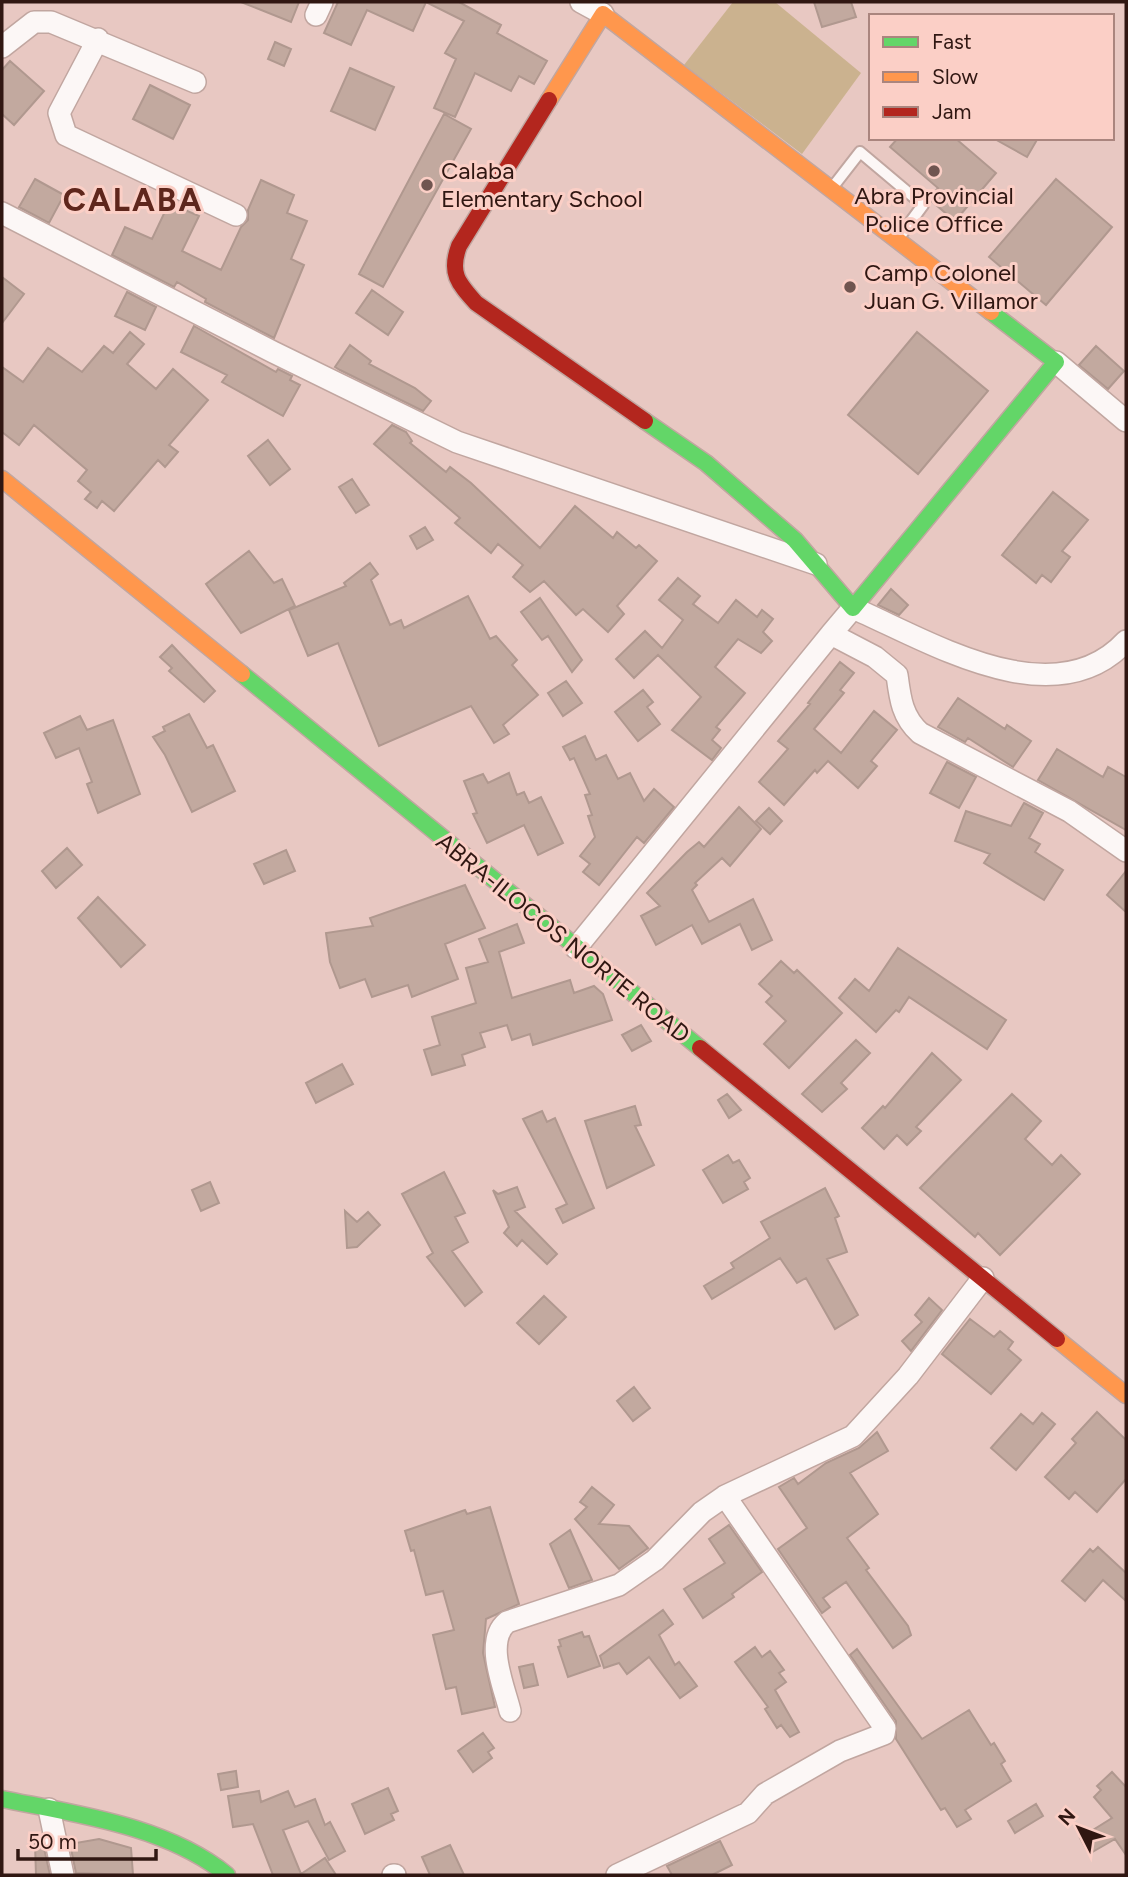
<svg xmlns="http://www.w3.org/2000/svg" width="1128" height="1877" viewBox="0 0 1128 1877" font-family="Figtree,sans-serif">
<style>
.green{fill:#cbb28f}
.building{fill:#c2a99f;stroke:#b0988f;stroke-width:2}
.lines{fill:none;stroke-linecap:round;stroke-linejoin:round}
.lane-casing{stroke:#c1a6a0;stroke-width:14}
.street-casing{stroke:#c1a6a0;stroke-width:24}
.fast-casing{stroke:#c1a6a0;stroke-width:19}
.slow-casing{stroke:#c1a6a0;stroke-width:19}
.jam-casing{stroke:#c1a6a0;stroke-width:19}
.lane{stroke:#fcf7f6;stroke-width:10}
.street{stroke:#fcf7f6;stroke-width:21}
.fast{stroke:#63d668;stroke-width:16}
.slow{stroke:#ff974d;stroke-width:16}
.jam{stroke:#b3261e;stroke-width:16}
.poi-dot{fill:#705550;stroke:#fbcfc6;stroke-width:2.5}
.labels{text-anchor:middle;stroke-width:6;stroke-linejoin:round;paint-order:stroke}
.poi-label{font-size:24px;fill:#301712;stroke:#fbcfc6;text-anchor:start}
.street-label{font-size:24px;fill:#301712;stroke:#fbcfc6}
.district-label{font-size:32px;font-weight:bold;letter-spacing:2px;fill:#5e261c;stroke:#fbcfc6}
</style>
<rect width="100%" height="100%" fill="#e8c8c2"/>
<path class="green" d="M733,2H775L861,73L802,154L684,65Z"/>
<path class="building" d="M241,2H299L291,22Z
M338,2H459L501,25L497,33L547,61L534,84L519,76L511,91L475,73L455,117L434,108L456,59L445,53L464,21L426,2L413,31L367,10L351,45L324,33Z
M814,2H851L856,17L822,27Z
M275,42L291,49L284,66L268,59Z
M10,61L44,91L14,125L2,114V70Z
M350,68L394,87L375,130L331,111Z
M150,85L190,105L173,139L133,119Z
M444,114L471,129L383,287L359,274Z
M898,138H955L996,173L955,221L929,199L938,188L890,147Z
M993,138H1038L1027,157Z
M35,179L64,195L49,223L19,207Z
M1056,179L1112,227L1046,305L989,257Z
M261,180L294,195L287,213L307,221L291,259L304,265L274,338L205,302L206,299L177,282L174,287L112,255L125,227L152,239L169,203L199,216L182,251L221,270L241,227L248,220V210Z
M2,277L24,294L2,323Z
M372,290L403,312L388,335L356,313Z
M127,292L156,307L145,330L115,316Z
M194,326L276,372L278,369L292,376L290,380L300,385L283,416L222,382L227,375L181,352Z
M130,332L144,344L127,364L156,389L173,369L208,400L169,445L178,452L165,467L158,460L114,511L102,501L97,508L85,499L91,492L78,481L87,470L34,425L19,445L2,432V367L23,382L48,348L82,372L104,346L113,353Z
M917,332L988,391L918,474L848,415Z
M350,345L371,361L369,364L415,388L431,401L423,411L340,370L335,367Z
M1096,346L1124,371L1108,389L1079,365Z
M392,425L406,432L412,441L410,443L446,472L450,467L471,483L540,548L575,506L613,538L617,532L636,548L639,545L657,561L617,606L624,614L608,632L583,609L576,615L544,581L530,592L513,577L523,565L498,544L491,553L455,523L460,518L374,444Z
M268,440L290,469L270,485L248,456Z
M352,479L369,505L356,513L339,487Z
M1053,492L1088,520L1062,551L1070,557L1051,582L1042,575L1036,583L1002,555Z
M425,527L433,540L417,549L410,536Z
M249,551L274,583L282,579L295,606L241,633L206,584Z
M370,563L378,574L371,580L390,625L401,620L404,628L468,596L490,639L496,636L517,660L512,665L538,695L503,725L509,734L494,743L471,706L379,746L338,643L308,656L289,610L346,586L344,583Z
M678,578L700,596L693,604L718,623L736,600L757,617L762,610L773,619L763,632L772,641L761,653L738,639L715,667L745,693L716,727L720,730L712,740L721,748L712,760L672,730L701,697L658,655L634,678L616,659L645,631L662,648L683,620L659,600Z
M891,589L908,605L899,615L878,605Z
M540,598L582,660L572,672L548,636L542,640L521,612Z
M172,645L215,691L204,702L169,671L172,668L160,657Z
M840,662L854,673L840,690L844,693L814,729L841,753L874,711L897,730L871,761L877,766L858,788L828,761L817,773L815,770L784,805L759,782L788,749L778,741L810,704L808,703Z
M566,681L582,703L563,716L548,693Z
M643,690L653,702L647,707L660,724L638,741L615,712Z
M958,698L1005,729L1007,725L1031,741L1013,767L968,738L965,742L938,727Z
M189,714L207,748L213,745L235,791L192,812L165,755L153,737L165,731L163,727Z
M80,716L87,730L113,720L140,794L98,813L87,784L92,782L79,748L56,758L44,733Z
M585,736L596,760L606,755L618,779L630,773L644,801L654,789L674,807L644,843L637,837L599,885L583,872L590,864L580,856L595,837L588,816L592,815L585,795L590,794L574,758L570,760L563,747Z
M1057,749L1103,777L1108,767L1126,777V830L1038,780Z
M947,762L976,777L959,808L930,793Z
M509,773L517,795L524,792L529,803L541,797L563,843L538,855L524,825L487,843L473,814L477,813L464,781L483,774L488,783Z
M1024,803L1043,813L1029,838L1040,844L1035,852L1063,870L1044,900L984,863L990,854L955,841L966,811L1011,826Z
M739,807L761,829L730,866L722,858L695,883L697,885L692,890L709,922L753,899L772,940L752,950L740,924L702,944L692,925L656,945L641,916L660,906L647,893L687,852L699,842L704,847Z
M769,808L782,821L770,834L756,821Z
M67,848L82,865L56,888L42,871Z
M286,850L295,871L264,884L254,864Z
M1126,871V912L1107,895Z
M465,885L485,928L445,944L458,979L412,997L408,985L372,997L365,979L340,988L330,962L326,933L373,926L370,918Z
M98,897L145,945L121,967L78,918Z
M517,924L524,943L499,952L512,998L570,980L574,993L594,986L603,994L612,1020L533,1045L530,1034L512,1040L507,1025L480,1033L485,1047L462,1055L465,1065L432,1075L424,1050L440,1045L432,1017L476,1003L466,968L488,962L479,939Z
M898,948L1006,1020L987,1049L909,997L899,1012L896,1010L876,1032L839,998L855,979L869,991Z
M781,961L794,973L797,970L842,1013L789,1068L764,1044L786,1021L766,1002L772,996L759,984Z
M641,1025L651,1041L632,1051L622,1035Z
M856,1040L870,1053L841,1083L847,1089L822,1112L802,1094Z
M932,1053L961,1080L916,1127L921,1131L907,1145L897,1135L884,1149L862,1128L883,1106L885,1108Z
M342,1064L353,1084L316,1103L306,1083Z
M727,1094L741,1110L729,1118L718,1100Z
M1012,1094L1041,1121L1025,1139L1052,1165L1061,1155L1080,1174L1000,1255L978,1233L975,1237L920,1188Z
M635,1106L641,1125L635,1126L654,1165L607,1188L585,1121Z
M542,1111L547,1122L555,1118L594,1208L563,1223L556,1209L567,1204L523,1119Z
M728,1155L733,1163L739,1160L750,1178L744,1182L748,1189L723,1203L703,1170Z
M444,1172L465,1213L455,1217L468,1242L452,1251L482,1292L465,1306L427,1257L433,1253L402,1194Z
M210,1182L219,1203L201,1211L192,1190Z
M517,1187L525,1207L515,1211L557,1254L547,1264L522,1240L517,1246L504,1233L509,1227L493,1190L498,1194Z
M825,1188L839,1216L835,1218L847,1252L827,1259L858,1315L835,1329L806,1278L797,1283L780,1258L712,1299L704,1286L734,1268L731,1263L770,1238L761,1222Z
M345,1211L357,1222L368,1212L380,1225L357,1247L347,1248Z
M544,1296L566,1317L539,1344L517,1323Z
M929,1298L942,1310L911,1351L902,1341L922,1322L915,1315Z
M970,1319L994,1337L1000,1331L1013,1342L1008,1349L1021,1360L991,1394L942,1354Z
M634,1387L650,1408L633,1421L617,1401Z
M1097,1412L1126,1440V1479L1097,1512L1075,1492L1069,1499L1045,1477L1076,1443L1072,1439Z
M1042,1413L1055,1424L1016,1470L991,1448L1021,1414L1033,1424Z
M877,1432L888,1451L850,1473L878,1514L847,1538L869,1568L866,1570L908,1626L911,1635L893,1648L846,1582L823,1598L830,1607L822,1613L778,1549L807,1528L779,1487L794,1478L798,1484L826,1463L859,1448Z
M592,1487L614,1505L599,1524L629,1526L648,1548L619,1569L575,1519L587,1507L580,1502Z
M490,1507L519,1604L486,1619L483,1653L495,1707L462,1714L456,1687L446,1689L433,1635L454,1630L443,1591L426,1595L414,1550L411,1551L405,1531L465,1510L467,1514Z
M729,1525L762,1572L732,1594L734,1597L703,1618L684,1589L725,1563L709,1539Z
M570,1530L592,1580L569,1588L550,1544Z
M1098,1547L1126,1573V1601L1103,1580L1085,1601L1062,1581L1090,1549L1093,1552Z
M663,1610L673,1624L659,1635L675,1665L679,1662L697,1686L680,1698L649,1657L627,1674L619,1663L604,1668L600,1656Z
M582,1632L584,1637L589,1636L600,1666L568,1677L558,1647L561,1646L559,1640Z
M755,1647L762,1657L770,1651L784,1670L779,1673L786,1682L775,1690L799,1732L790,1737L781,1725L777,1728L765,1709L768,1707L735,1662Z
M857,1649L922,1739L969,1710L991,1745L994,1743L1005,1761L1001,1764L1011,1781L965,1810L971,1819L957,1827L945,1808L941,1810L896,1739V1721L850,1655Z
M533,1664L538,1685L524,1688L519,1667Z
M483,1733L494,1748L488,1752L492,1758L473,1772L458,1751Z
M236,1771L238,1787L221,1790L218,1774Z
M1112,1772L1126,1787V1855L1115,1839L1089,1854L1080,1838L1112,1818L1094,1797L1101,1790L1097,1786Z
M388,1788L398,1811L391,1814L394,1820L365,1834L352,1804Z
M259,1791L261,1802L288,1791L295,1807L315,1799L325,1825L330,1822L345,1851L329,1860L308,1821L283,1830L301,1874L325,1858L336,1875H273L253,1824L233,1827L228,1796Z
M1036,1804L1043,1816L1015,1833L1008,1821Z
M99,1839L131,1848L133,1875L76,1873L70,1844Z
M720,1841L732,1865L712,1875H672L667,1866Z
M35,1844H43L50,1875H36Z
M450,1845L464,1875H430L422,1857Z"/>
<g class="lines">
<defs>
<path id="lane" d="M832,188L860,152L923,205L898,239"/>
<path id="street" d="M581,2L603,14
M316,15L322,2
M98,39L59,113L66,135L236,215
M2,47L34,22H51L195,82
M2,213L273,352L457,442L816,564
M1056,362L1126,421
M831,634L853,608C929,641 1054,719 1126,641
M576,948L831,634L875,657L897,675C900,698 902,717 920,733L1069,811L1126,851
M510,1711C504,1686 484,1641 507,1622L619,1585L655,1560L702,1512L725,1496L853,1436L908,1376L983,1278
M49,1809L63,1875
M393,1875H395
M617,1875L748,1813L765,1794L840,1751L884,1734L885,1728L725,1496"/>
<path id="fast" d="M645,421L706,463L795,540L853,608L1056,362L991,312
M242,674L700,1048
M2,1799C76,1814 167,1826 227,1875"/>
<path id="slow" d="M603,14L991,312
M549,100L603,14
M2,479L242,674
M1057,1339L1126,1395"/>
<path id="jam" d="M549,100L459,246C449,273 458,283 476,303L645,421
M700,1048L1057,1339"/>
</defs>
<use href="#lane" class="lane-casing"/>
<use href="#street" class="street-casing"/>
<use href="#fast" class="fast-casing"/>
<use href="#slow" class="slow-casing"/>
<use href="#jam" class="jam-casing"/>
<use href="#lane" class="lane"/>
<use href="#street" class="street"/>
<use href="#fast" class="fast"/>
<use href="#slow" class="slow"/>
<use href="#jam" class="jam"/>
</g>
<g class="poi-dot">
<circle cx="934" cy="171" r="7"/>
<circle cx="427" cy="185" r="7"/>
<circle cx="850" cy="287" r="7"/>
</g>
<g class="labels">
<g class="poi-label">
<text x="441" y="179">Calaba<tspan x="441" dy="28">Elementary School</tspan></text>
<text x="934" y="204" text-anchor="middle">Abra Provincial<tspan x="934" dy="28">Police Office</tspan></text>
<text x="864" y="281">Camp Colonel<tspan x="864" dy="28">Juan G. Villamor</tspan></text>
</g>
<g class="street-label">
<text transform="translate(563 938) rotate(39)" y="8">ABRA-ILOCOS NORTE ROAD</text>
</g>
<g class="district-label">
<text x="133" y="211">CALABA</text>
</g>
</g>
<rect width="1128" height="1877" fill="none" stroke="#301712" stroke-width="7"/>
<rect x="869" y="14" width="245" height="126" fill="#fbcfc6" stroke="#aa857e" stroke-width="2"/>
<rect x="883" y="37" width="35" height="10" fill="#63d668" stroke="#aa857e" stroke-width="2"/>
<text x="932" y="49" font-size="21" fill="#301712">Fast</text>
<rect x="883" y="72" width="35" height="10" fill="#ff974d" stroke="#aa857e" stroke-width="2"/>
<text x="932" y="84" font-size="21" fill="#301712">Slow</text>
<rect x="883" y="107" width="35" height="10" fill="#b3261e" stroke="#aa857e" stroke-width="2"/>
<text x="932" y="119" font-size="21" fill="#301712">Jam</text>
<g transform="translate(1079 1828) rotate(312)" stroke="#fbcfc6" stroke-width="5" paint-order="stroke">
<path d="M0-5L12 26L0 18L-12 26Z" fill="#301712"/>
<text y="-10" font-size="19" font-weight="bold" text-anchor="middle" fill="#301712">N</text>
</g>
<path d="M18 1849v10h138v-10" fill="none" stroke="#301712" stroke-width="3.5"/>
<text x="28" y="1849" font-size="21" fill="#301712" stroke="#fbcfc6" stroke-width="5" paint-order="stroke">50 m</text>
</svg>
